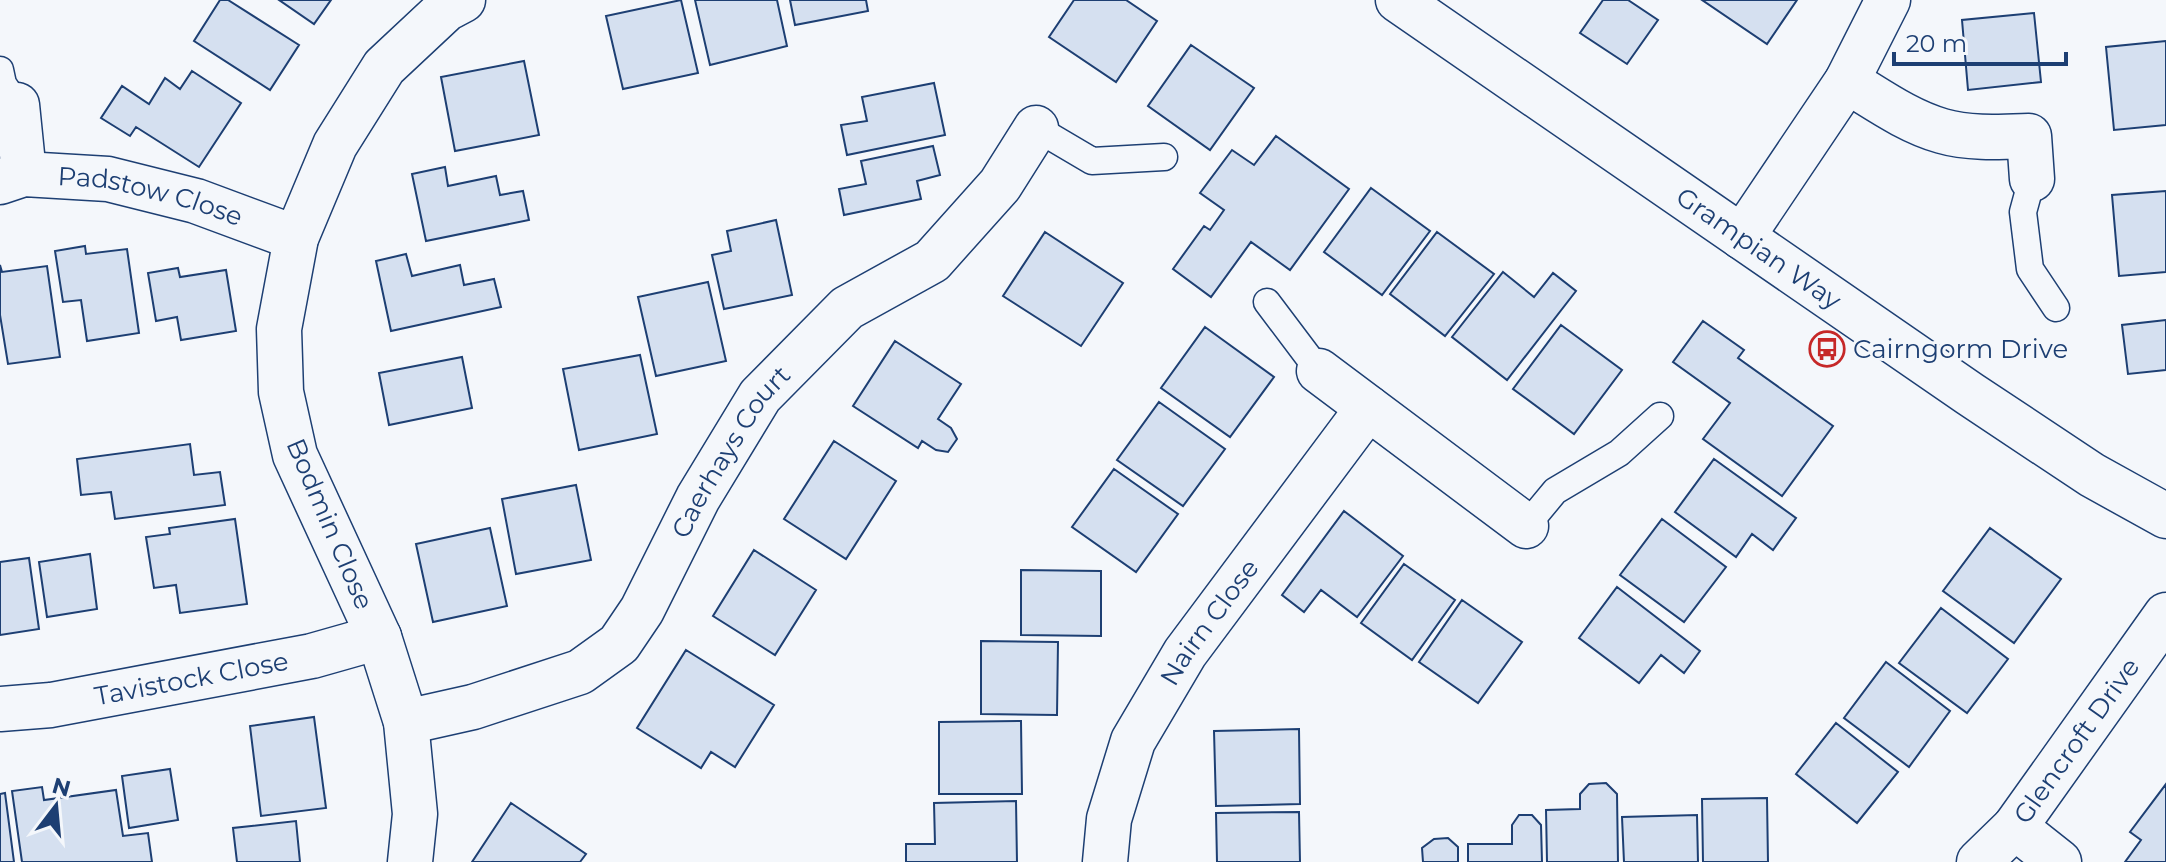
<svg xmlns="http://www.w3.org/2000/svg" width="2166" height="862" viewBox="0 0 2166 862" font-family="Montserrat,sans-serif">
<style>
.building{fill:#d5e0f0;stroke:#1d3f73;stroke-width:2}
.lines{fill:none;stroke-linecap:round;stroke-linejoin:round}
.lane-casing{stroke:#1d3f73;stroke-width:29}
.street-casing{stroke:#1d3f73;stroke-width:47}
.secondary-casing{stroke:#1d3f73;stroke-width:47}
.lane{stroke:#f4f7fb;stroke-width:26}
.street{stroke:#f4f7fb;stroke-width:44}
.secondary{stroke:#f4f7fb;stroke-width:44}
.labels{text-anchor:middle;stroke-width:6;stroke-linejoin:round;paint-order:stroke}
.street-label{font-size:26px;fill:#1d3f73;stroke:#f4f7fb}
.poi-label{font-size:26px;fill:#1d3f73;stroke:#f4f7fb;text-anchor:start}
</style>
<rect width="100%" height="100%" fill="#f4f7fb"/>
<path class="building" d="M220,0H228L299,45L270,90L194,41Z
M279,0H331L314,24Z
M681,0L698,73L623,89L606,16Z
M695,0H777L787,46L710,65Z
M790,0H866L868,11L795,25Z
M1074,0H1126L1157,21L1116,82L1049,37Z
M1603,0H1628L1658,20L1627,64L1580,33Z
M1702,0H1797L1767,44Z
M2034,13L2041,82L1968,90L1962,20Z
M2166,41V125L2114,130L2106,47Z
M1191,45L1254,88L1210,150L1148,106Z
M524,61L539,135L455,151L441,77Z
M192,71L241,103L199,167L136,127L130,136L101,118L122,86L149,104L165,78L180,89Z
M934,83L945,135L847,155L841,125L867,121L862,97Z
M1276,136L1349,189L1290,270L1251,242L1211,297L1173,269L1204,226L1210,230L1224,210L1200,193L1232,150L1254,165Z
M933,146L940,175L917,181L921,199L844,215L839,189L866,184L861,161Z
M445,167L448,186L496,176L500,195L523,191L529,220L426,241L412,174Z
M1371,188L1430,231L1382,295L1324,252Z
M2166,191V272L2119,276L2112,195Z
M776,220L792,295L724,309L712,255L731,251L727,231Z
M1045,232L1123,283L1081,346L1003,296Z
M1437,232L1494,274L1445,336L1390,294Z
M85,246L86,254L127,249L139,333L87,341L81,300L63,302L55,251Z
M406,254L412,276L460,265L464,285L494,279L501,307L391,331L376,261Z
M0,265L2,272L47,266L60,357L8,364L0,315Z
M178,268L180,277L226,270L236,331L181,340L177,317L156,321L148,273Z
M1503,272L1534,297L1553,273L1576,291L1507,380L1452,337Z
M708,282L726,361L656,376L638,297Z
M2166,320V370L2128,374L2122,325Z
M1703,321L1744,350L1738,358L1833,426L1782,496L1703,439L1730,403L1673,362Z
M1561,325L1622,370L1574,434L1513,389Z
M1205,327L1274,377L1230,437L1161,388Z
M895,341L961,384L938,419L951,428L957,439L948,452L936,450L922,441L918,448L853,406Z
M640,355L657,434L579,450L563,369Z
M462,357L472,408L389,425L379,373Z
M1159,402L1225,449L1183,506L1117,460Z
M834,441L896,481L846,559L784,519Z
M190,444L194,475L220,472L225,505L115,519L111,492L81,495L77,459Z
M1714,459L1796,518L1773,550L1752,534L1736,557L1675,512Z
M1114,469L1178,514L1136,572L1072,527Z
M576,485L591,560L516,574L502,499Z
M1344,511L1403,556L1357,617L1321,590L1304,612L1282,595Z
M235,519L247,604L180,613L176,585L154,588L146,537L170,534L169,528Z
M1662,519L1726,567L1684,622L1620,575Z
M490,528L507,606L433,622L416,544Z
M1990,528L2061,579L2014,643L1943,591Z
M754,550L816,590L775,655L713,616Z
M90,554L97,609L47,617L39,562Z
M29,558L39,629L0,635V562Z
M1404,564L1455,600L1412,660L1361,623Z
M1021,570L1101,571V636L1021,635Z
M1617,587L1700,651L1684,673L1661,655L1639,683L1579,638Z
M1462,600L1522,642L1478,703L1419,662Z
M1941,608L2008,659L1967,713L1899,663Z
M981,641L1058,642L1057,715L981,714Z
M686,650L774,705L735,767L711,752L701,768L637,728Z
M1886,662L1950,711L1909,767L1844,718Z
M314,717L326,808L261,816L250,726Z
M1021,721L1022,794H939V722Z
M1836,723L1898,772L1857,823L1796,774Z
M1299,729L1300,804L1216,806L1214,731Z
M170,769L178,820L129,828L122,776Z
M1606,783L1617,794L1618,862H1547L1546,810L1580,809V794L1589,784Z
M2166,784V862H2125L2141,840L2130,832Z
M42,787L44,800L116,790L123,836L148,833L152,862H22L12,791Z
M5,793L14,862H0V794Z
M1767,798L1768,862H1703L1702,799Z
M1016,801L1017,862H906V844H935L934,803Z
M511,803L586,854L580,862H472Z
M1299,812L1300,862H1217L1216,813Z
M1519,815H1532L1541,825L1542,862H1468V844H1512V825Z
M1697,815L1698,862H1624L1622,817Z
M296,821L300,862H237L233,828Z
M1448,838L1458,847V862H1423L1422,848L1434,839Z"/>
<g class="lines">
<defs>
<path id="lane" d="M0,70L3,84L17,105
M1036,128L1092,161L1164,157
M2032,179L2023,212L2030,269L2056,308
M1267,302L1319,371
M1526,526L1555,491L1619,453L1660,416"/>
<g id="street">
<path d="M1847,81C1877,99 1907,121 1942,131C1969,139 2001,137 2029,136L2032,179"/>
<path d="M17,105L24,174"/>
<path id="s1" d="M0,182L24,174L108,179L196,201L296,238"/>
<path d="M1742,237L1847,81L1888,0"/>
<path d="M1319,371L1526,526"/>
<path id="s2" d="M0,709L51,705L312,656L379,637"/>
<path id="s3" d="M406,722L473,707L580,672L619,644L642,610L698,498L760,396L847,308L932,261L1000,185L1036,128"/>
<path d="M2015,827L2059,862"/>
<path d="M410,862L415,814L406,722L379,637L295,455L281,392L279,329L296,238L335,145L384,67L446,9L463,0"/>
<path id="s4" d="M1105,862L1109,819L1133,741L1185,653L1368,408"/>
<path id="s5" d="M1979,862L2015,827L2166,615"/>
</g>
<g id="secondary">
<path id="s6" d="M1398,0L1970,394L2092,475L2166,516"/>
</g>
</defs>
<use href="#lane" class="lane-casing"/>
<use href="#street" class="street-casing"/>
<use href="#secondary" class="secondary-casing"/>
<use href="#lane" class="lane"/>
<use href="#street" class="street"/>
<use href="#secondary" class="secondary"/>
</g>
<defs>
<symbol id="bus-ring" viewBox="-11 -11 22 22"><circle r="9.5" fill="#f4f7fb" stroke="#c62828" stroke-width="1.5"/><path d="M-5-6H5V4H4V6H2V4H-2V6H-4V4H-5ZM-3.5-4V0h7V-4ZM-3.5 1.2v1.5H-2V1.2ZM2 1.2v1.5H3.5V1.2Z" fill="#c62828"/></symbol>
</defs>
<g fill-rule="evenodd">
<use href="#bus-ring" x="1807" y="329" width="40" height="40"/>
</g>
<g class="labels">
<g class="street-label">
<text dy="9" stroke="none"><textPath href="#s1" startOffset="154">Padstow Close</textPath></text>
<text dy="9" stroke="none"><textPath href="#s6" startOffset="438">Grampian Way</textPath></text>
<text dy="9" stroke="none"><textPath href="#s3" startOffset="452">Caerhays Court</textPath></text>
<text transform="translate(330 524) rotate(67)" y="9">Bodmin Close</text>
<text dy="9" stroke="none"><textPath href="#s4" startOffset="266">Nairn Close</textPath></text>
<text dy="9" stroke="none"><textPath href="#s2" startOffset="194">Tavistock Close</textPath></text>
<text dy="9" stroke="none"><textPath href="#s5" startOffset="156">Glencroft Drive</textPath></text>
</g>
<g class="poi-label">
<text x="1853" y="358">Cairngorm Drive</text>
</g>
</g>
<g transform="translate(56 806) rotate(16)" stroke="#f4f7fb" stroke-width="6" paint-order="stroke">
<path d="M0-6L14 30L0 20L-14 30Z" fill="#1d3f73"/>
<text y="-12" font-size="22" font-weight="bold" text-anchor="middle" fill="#1d3f73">N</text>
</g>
<path d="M1894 52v12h172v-12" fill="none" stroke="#1d3f73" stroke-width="4"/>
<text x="1906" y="52" font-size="24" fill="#1d3f73" stroke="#f4f7fb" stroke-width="6" paint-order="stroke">20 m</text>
</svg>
